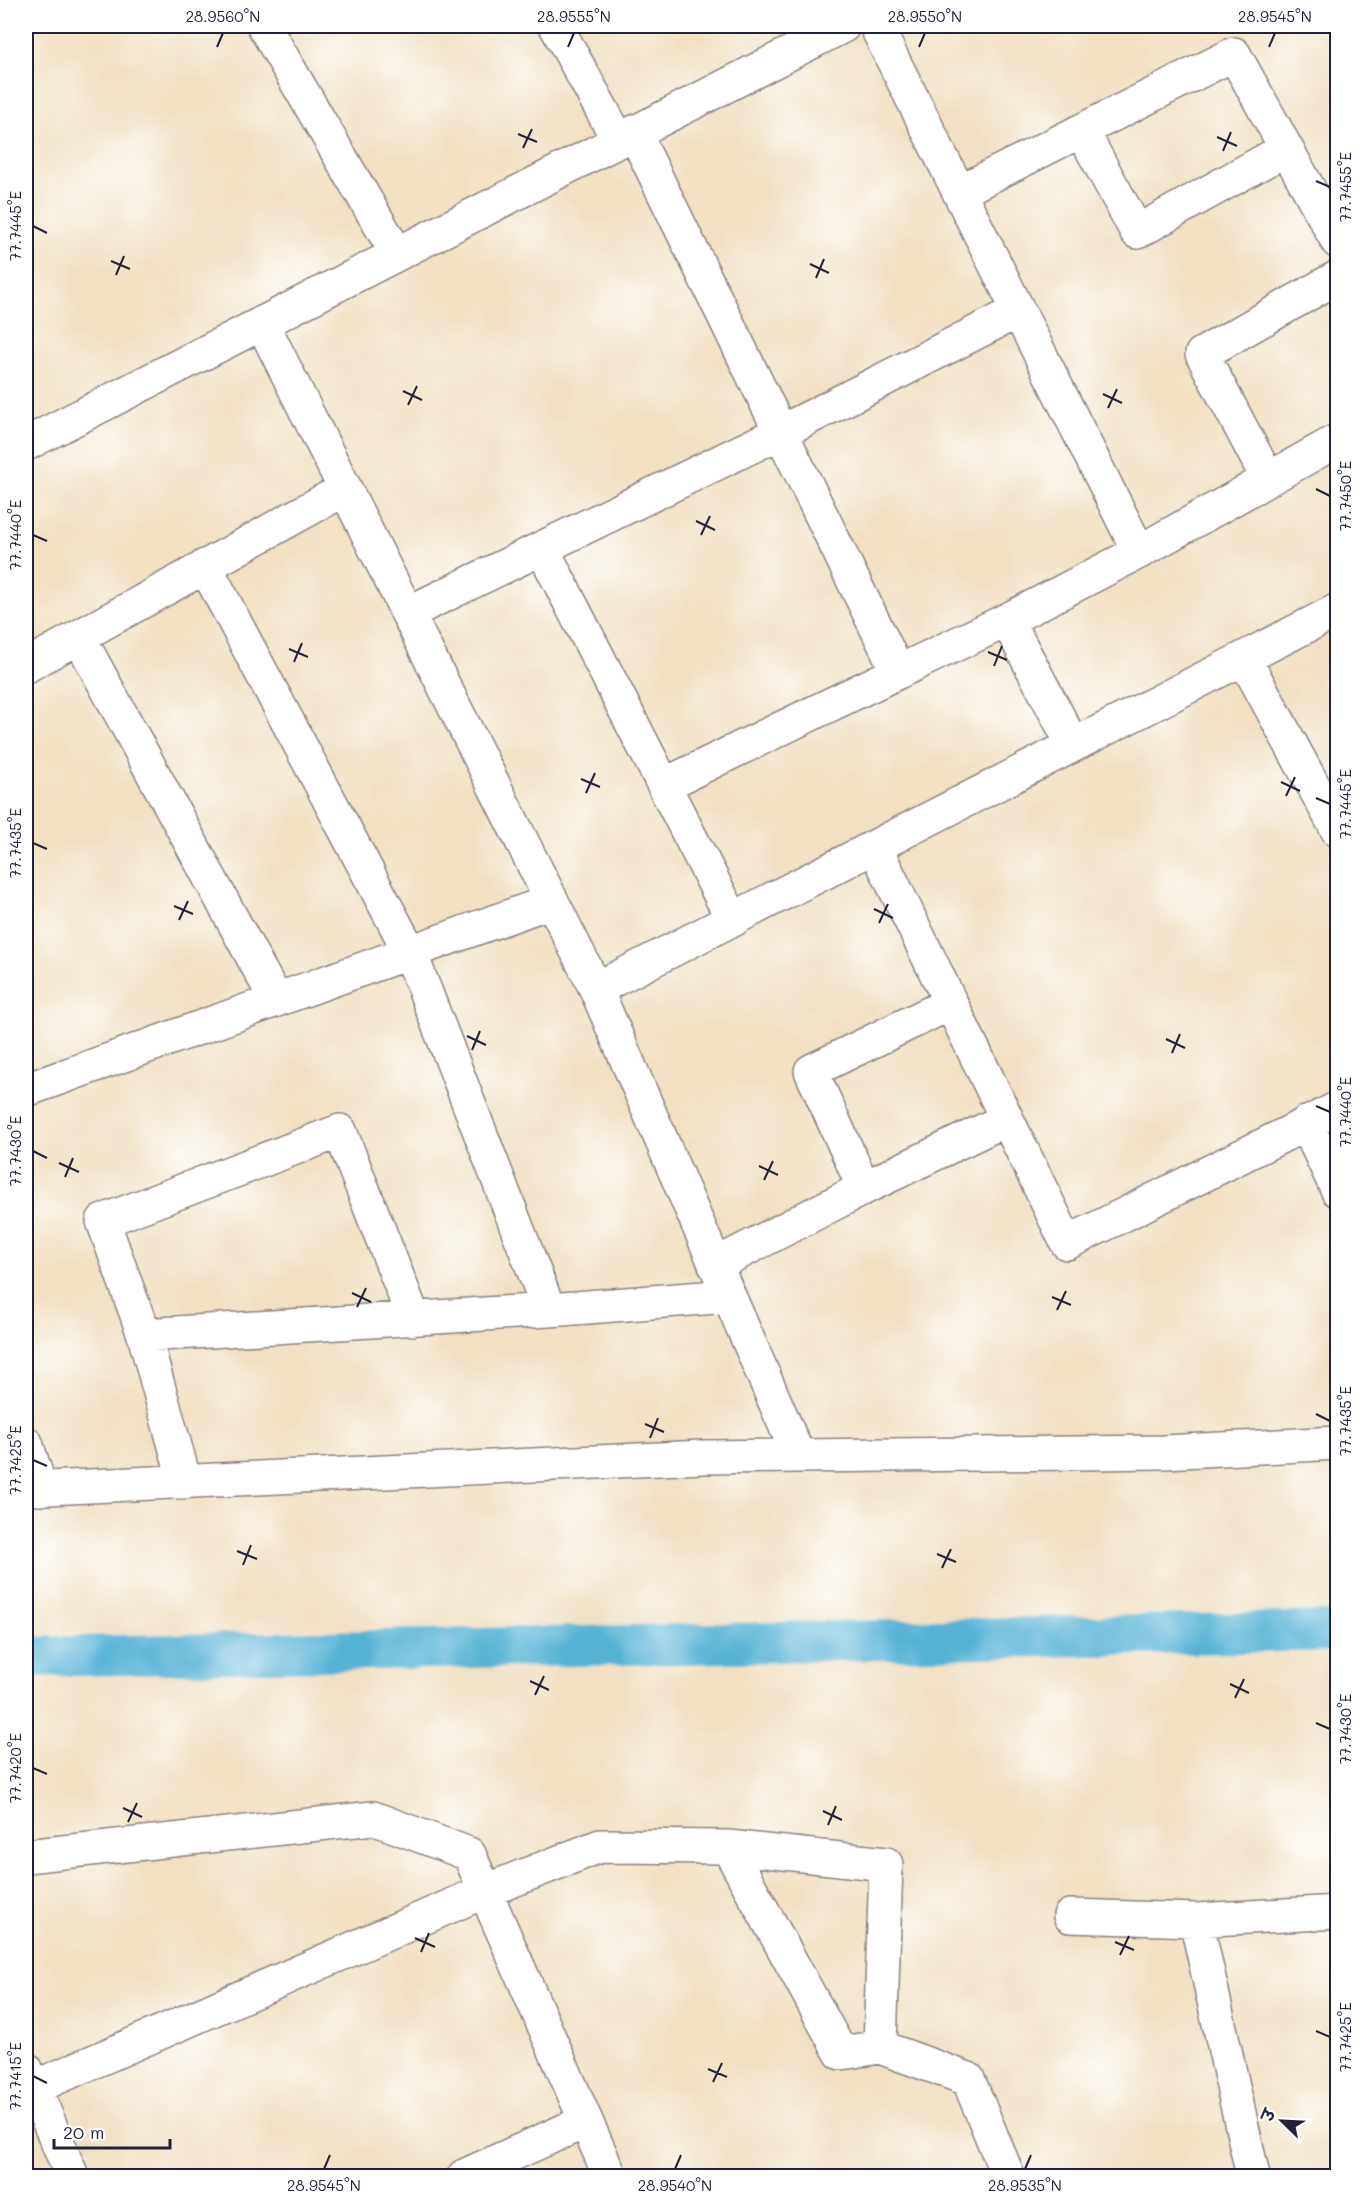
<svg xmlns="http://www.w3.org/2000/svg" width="1363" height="2202" viewBox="0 0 1363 2202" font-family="Mali,'Playpen Sans Deva',sans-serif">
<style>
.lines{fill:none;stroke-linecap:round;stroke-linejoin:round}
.canal{stroke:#57b3d5;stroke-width:40}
.minor-casing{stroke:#8a817f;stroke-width:36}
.minor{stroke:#fff;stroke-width:33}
.ticks{fill:none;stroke:#22223b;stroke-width:2}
.neatline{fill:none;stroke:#22223b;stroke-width:2}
.ticks-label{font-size:15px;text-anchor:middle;fill:#22223b}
</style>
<rect width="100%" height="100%" fill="#fff"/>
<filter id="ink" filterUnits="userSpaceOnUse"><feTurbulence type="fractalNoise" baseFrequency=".0167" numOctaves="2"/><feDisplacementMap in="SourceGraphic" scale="12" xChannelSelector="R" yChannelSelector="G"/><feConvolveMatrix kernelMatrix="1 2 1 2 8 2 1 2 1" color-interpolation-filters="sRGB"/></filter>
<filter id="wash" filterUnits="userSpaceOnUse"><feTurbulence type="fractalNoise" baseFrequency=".008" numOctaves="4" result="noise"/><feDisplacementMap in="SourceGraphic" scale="24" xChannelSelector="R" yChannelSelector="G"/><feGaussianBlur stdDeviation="1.35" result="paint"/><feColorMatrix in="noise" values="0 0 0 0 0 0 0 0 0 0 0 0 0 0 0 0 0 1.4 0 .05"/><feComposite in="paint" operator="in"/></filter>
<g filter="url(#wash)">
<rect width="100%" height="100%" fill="#f1e0c3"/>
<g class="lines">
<path class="canal" d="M26,1657L1338,1631"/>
</g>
</g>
<g filter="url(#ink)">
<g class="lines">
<defs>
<path id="minor" d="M264,26L397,254
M556,26L619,141
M1082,131L1137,232L1286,149
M634,132L898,672L1007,620L1139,552L876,26
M959,192L1234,54L1338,242
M262,323L596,989L798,1455
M26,444L843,26
M1268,479L1202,354L1338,277
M542,548L733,920
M1139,552L1338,440
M205,566L410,952L549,1310L728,1296
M408,613L781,432L1018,311
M1007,620L1073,745
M79,637L276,1000
M1244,658L1338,831
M26,666L345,489
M664,785L898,672
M875,847L1067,1243L1338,1108
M596,989L1338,610
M951,1003L811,1071L864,1188L1007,1119
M26,1090L552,901
M1306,1123L1338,1191
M715,1265L864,1188
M414,1319L340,1131L103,1221L144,1335L549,1310
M144,1335L185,1482
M26,1443L41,1489
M26,1489L702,1457L1164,1452L1338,1443
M26,1856L373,1818L469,1854L485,1891L26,2091
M1070,1916L1196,1920L1338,1912
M1196,1920L1253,2176
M880,2047L968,2079L1008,2176
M26,2069L72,2176
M464,2176L586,2121
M610,2176L485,1891L600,1846L728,1847L886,1864L880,2047L841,2053L728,1847"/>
</defs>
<use href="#minor" class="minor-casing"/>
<use href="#minor" class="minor"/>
</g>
</g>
<path class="ticks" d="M217,47L223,33M568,47L574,33M919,47L925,33M1269,47L1275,33M518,134L537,142M1217,137L1237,146M523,148L532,129M1223,151L1231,132M1316,181L1330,187M33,226L47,233M111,261L130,269M810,264L829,273M116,275L124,256M816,278L824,259M403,391L422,400M1103,394L1122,403M408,405L417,386M1108,408L1117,389M1316,489L1330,496M696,521L715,530M33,535L47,541M701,535L710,516M289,649L308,657M988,652L1007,660M294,662L302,643M994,666L1002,646M581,779L600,787M1281,782L1300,791M586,793L595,773M1286,796L1295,777M1316,798L1330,804M33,843L47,849M174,906L193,914M874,909L893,918M179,920L188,901M879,923L888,904M467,1036L486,1045M1166,1039L1185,1048M472,1050L480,1031M1172,1053L1180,1034M1316,1106L1330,1112M33,1151L47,1158M59,1163L79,1172M759,1166L778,1175M65,1177L73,1158M764,1180L773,1161M352,1293L371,1302M1052,1297L1071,1305M357,1307L366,1288M1057,1310L1066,1291M1316,1414L1330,1421M645,1424L664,1432M650,1438L658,1418M33,1460L47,1466M237,1551L257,1559M937,1554L956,1562M243,1565L251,1545M942,1568L951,1549M530,1681L549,1690M1230,1684L1249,1693M535,1695L544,1676M1235,1698L1244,1679M1316,1723L1330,1729M33,1768L47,1774M123,1808L142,1817M823,1811L842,1820M128,1822L137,1803M828,1825L836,1806M415,1938L435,1947M1115,1942L1134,1950M421,1952L429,1933M1120,1955L1129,1936M1316,2031L1330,2037M708,2069L727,2077M33,2076L47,2083M713,2082L722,2063M324,2169L330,2155M675,2169L681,2155M1025,2169L1031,2155"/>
<rect width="1363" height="2202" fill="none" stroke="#fff" stroke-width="66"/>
<g transform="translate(1282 2121) rotate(294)" stroke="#ffffff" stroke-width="4.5" paint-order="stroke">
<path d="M0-4.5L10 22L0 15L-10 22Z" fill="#22223b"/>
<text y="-9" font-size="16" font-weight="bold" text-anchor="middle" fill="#22223b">उ</text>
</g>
<path d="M54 2139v9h116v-9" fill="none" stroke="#22223b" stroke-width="3"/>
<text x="63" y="2139" font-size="18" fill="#22223b" stroke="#ffffff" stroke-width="4.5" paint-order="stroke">20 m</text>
<rect x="33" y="33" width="1297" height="2136" class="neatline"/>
<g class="ticks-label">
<text x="223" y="22">28.9560°N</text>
<text x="574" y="22">28.9555°N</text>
<text x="925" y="22">28.9550°N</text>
<text x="1275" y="22">28.9545°N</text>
<text transform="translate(1346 187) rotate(-90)" y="5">77.7455°E</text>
<text transform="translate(16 226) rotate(-90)" y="5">77.7445°E</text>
<text transform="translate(1346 496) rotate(-90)" y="5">77.7450°E</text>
<text transform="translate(16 535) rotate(-90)" y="5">77.7440°E</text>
<text transform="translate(1346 804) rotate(-90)" y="5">77.7445°E</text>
<text transform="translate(16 843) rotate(-90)" y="5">77.7435°E</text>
<text transform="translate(1346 1112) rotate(-90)" y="5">77.7440°E</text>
<text transform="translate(16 1151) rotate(-90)" y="5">77.7430°E</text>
<text transform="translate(1346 1421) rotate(-90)" y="5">77.7435°E</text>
<text transform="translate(16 1460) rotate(-90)" y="5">77.7425°E</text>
<text transform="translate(1346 1729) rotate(-90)" y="5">77.7430°E</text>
<text transform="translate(16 1768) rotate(-90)" y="5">77.7420°E</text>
<text transform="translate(1346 2037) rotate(-90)" y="5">77.7425°E</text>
<text transform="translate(16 2076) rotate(-90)" y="5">77.7415°E</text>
<text x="324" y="2191">28.9545°N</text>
<text x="675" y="2191">28.9540°N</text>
<text x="1025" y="2191">28.9535°N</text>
</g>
</svg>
